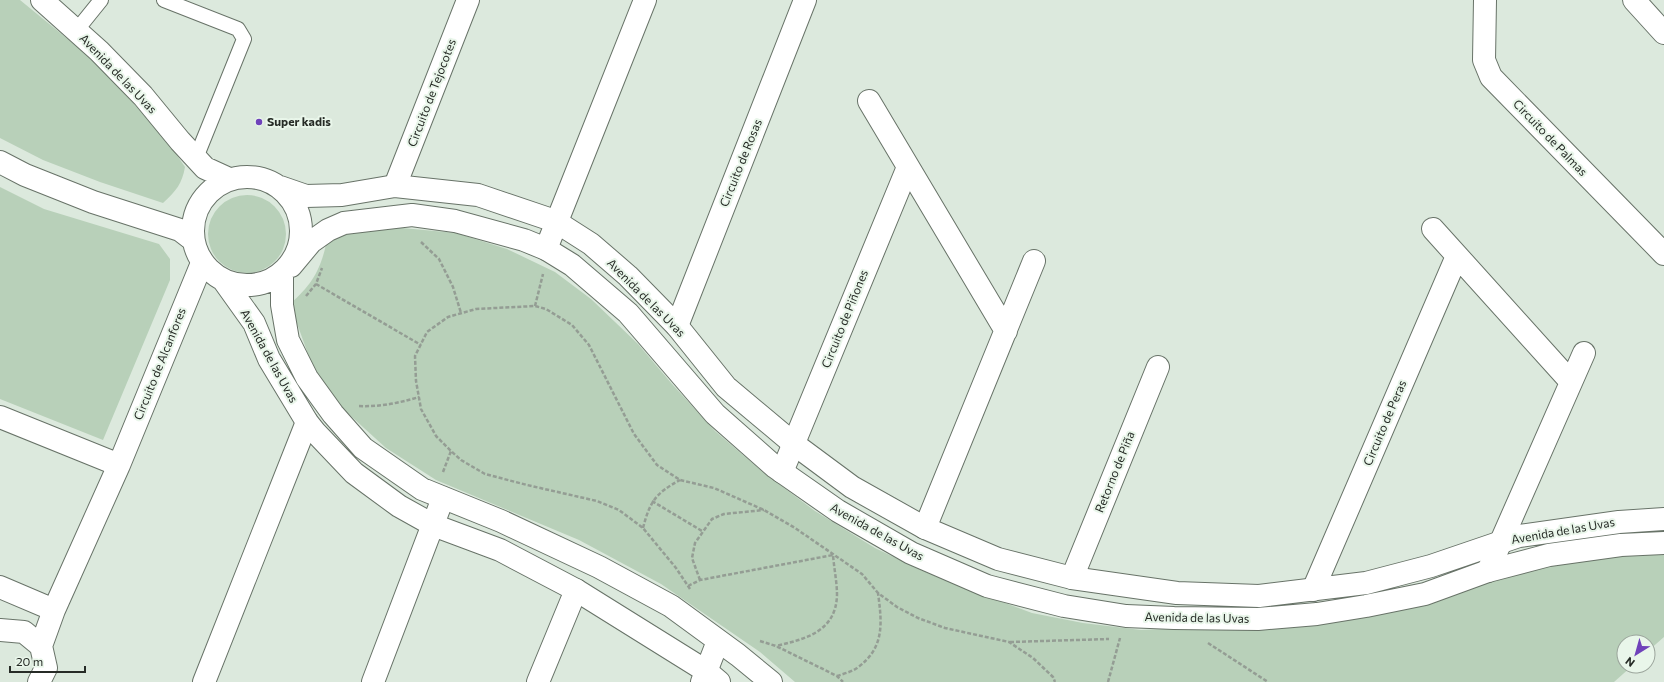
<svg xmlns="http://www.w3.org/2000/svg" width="1664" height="682" viewBox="0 0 1664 682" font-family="Commissioner,sans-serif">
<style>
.green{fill:#b8d0b9}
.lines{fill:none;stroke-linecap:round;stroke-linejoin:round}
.service-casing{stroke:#687368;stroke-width:16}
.minor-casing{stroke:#687368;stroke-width:24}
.tertiary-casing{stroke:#687368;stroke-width:24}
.path{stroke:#949d94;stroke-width:2.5;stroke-dasharray:4 2;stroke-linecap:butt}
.service{stroke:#fff;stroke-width:14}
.minor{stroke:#fff;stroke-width:22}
.tertiary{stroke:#fff;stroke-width:22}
.poi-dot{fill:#6f42ba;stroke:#e9f6ea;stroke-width:1.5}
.labels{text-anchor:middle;stroke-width:4;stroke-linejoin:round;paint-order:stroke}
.street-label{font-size:12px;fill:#262b26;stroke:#e9f6ea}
.poi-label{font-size:12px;font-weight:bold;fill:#262b26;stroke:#e9f6ea;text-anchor:start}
</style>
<rect width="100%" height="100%" fill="#dce9dd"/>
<path class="green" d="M0,0H20L81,50L112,80L144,115L172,148L185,167C182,184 176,191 163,203L100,182L43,160L0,138Z
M0,187L44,209L159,244L170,259V280L103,440L0,399Z
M208 234a39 39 0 1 1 78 0a39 39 0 1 1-78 0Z
M392,227L456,233L507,249L555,272L591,299L638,344L672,384L715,431L764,473L815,511L875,548L921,570L967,589L1032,613L1083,623L1141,630L1211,627L1590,557L1664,554V637L1648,651V642H1624V666H1632L1614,682H795L760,652L661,584L579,540L436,480L386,448L342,408L312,365L290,304C314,283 322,267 328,235Z"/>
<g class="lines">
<defs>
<path id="service" d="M164,0L238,29L244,39L196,158
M76,31L101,0"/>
<path id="minor" d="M1485,0L1484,60L1491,77L1664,254
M1634,0L1664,33
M869,101L1006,331
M395,186L468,0
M1433,229L1571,382
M546,249L645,0
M677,326L805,0
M0,417L119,465
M782,472L908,167
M925,528L1034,261
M1488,571L1584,353
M1072,578L1158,367
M0,587L54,610L119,465L202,263
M1313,590L1457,256
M0,630L24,632L41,646
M39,682L46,668L41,646L54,610
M204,682L307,422
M373,682L443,498
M538,682L576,590
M702,682L718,641"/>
<path id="tertiary" d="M42,0L99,51L143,96L180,141L205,168L229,179
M0,162L25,175L93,202L180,230L193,240
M193 231a54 54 0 1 1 108 0a54 54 0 1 1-108 0Z
M280,187L306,196L342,195L395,186L478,195L555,221L591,244L628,276L677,326L726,387L794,444L852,487L925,528L998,559L1072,578L1177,593L1259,596L1366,583L1431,566L1519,536L1619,522L1664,519
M291,266L311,242L328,230L344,223L412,215L455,221L524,240L546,249L572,265L628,313L715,414L775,467L838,511L911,553L987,586L1064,606L1126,616L1174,618L1258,619L1317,614L1366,606L1425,594L1488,571L1549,555L1621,545L1664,543
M282,274V305L288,340L307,378L333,414L363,448L422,489L501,521L599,567L671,606L738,655L771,682
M224,281L254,323L269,359L307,422L315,432L354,473L399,506L433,525L500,550L576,590L706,671L719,682"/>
</defs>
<use href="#service" class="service-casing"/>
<use href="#minor" class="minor-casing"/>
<use href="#tertiary" class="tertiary-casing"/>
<path class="path" d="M421,242L439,259L453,287L461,313
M316,284L421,345
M306,296L316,284L322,268
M535,306L543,274
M359,406C380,407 399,403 419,397
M443,472L451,451
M652,501L702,531
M643,528C650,501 656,493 680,480
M700,580L692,558L695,543L712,519L724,514L764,510
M688,586L700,580L833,555C834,568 837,582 837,595C836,632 805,639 776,646
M690,589L676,568L643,528L619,510L597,501L527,485L485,474L461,460L451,451L436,436L421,409L416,381L415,356L427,332L448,317L476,309L535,306L546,309L572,325L589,345L634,434L657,465L680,480L714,488L764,510L795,528L862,574L878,593L897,607L918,618L945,628L1009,642L1033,658L1053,677L1055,682
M760,641L776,646L837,676L843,682
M1010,642L1109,639
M1208,643L1268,682
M837,676C843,674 851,672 857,668C885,648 882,623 878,593
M1108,682L1120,638"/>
<use href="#service" class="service"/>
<use href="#minor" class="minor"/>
<use href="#tertiary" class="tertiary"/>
</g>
<circle class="poi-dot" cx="259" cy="122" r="4"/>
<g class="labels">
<g class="street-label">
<text transform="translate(118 74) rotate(46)" y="4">Avenida de las Uvas</text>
<text transform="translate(432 93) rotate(-69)" y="4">Circuito de Tejocotes</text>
<text transform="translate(1550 138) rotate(46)" y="4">Circuito de Palmas</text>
<text transform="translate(741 163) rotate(-68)" y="4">Circuito de Rosas</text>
<text transform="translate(646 298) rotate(45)" y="4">Avenida de las Uvas</text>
<text transform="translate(845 319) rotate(-68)" y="4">Circuito de Piñones</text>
<text transform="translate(269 356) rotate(61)" y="4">Avenida de las Uvas</text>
<text transform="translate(160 364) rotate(-68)" y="4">Circuito de Alcanfores</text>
<text transform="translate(1385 423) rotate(-67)" y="4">Circuito de Peras</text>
<text transform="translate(1115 472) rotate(-68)" y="4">Retorno de Piña</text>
<text transform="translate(1563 531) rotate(-10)" y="4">Avenida de las Uvas</text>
<text transform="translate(877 532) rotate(29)" y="4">Avenida de las Uvas</text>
<text transform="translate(1197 618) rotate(1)" y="4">Avenida de las Uvas</text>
</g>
<g class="poi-label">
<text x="267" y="126">Super kadis</text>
</g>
</g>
<g transform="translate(1636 654) rotate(217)"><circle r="19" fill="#e9f6ea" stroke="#9ba59c"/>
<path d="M0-3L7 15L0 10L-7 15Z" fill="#6f42ba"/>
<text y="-6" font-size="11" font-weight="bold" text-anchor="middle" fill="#262b26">N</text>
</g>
<path d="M10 666v6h75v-6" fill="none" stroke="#262b26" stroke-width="2"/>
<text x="16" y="666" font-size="12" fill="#262b26" stroke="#e9f6ea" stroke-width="3" paint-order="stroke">20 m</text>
</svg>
